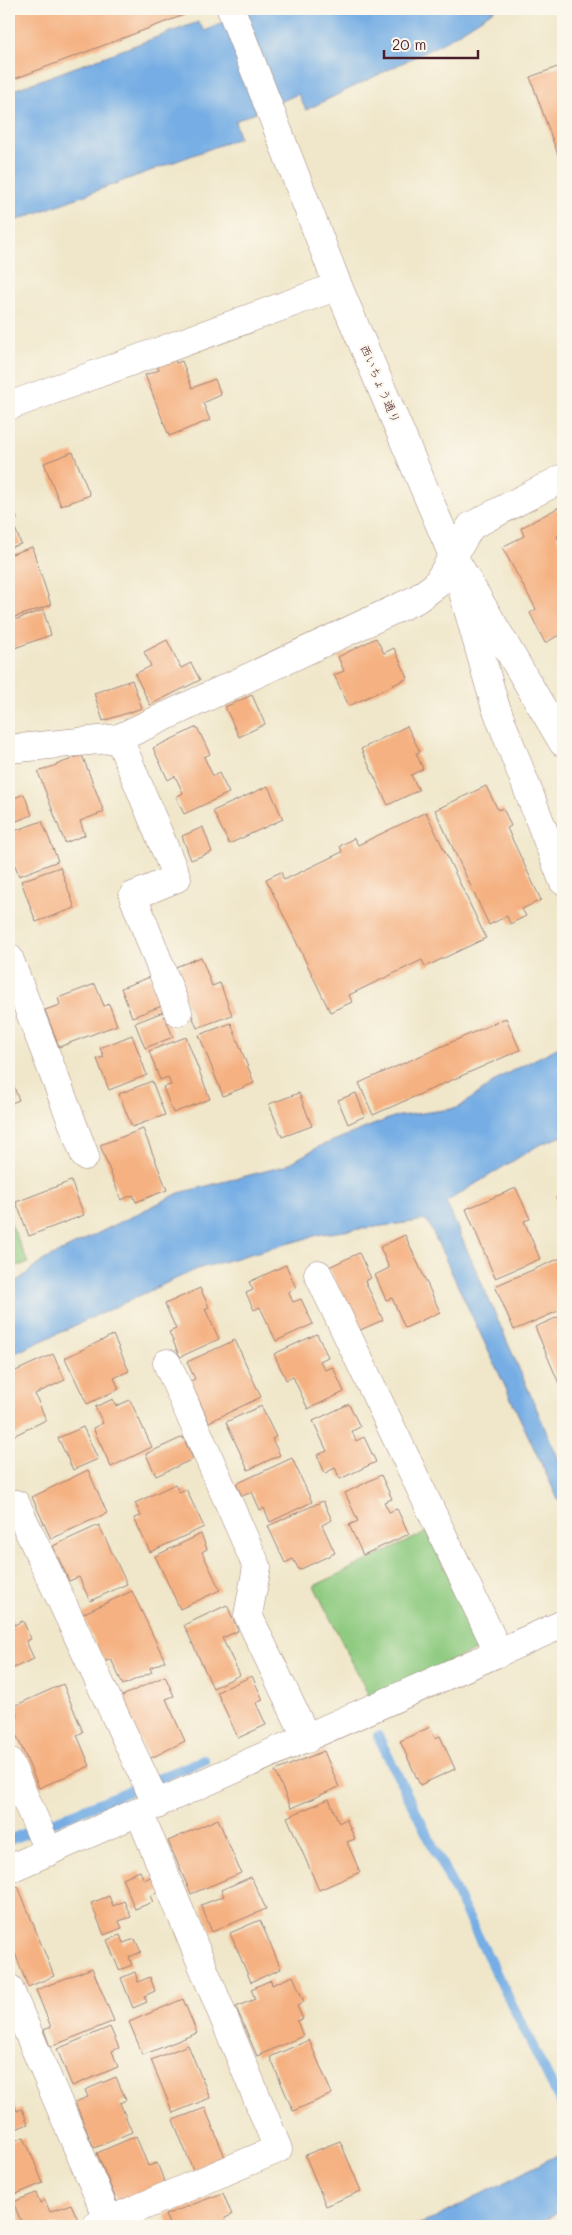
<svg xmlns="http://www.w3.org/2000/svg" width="572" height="2235" viewBox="0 0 572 2235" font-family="Mali,'Klee One',sans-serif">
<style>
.green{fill:#8fcb81;stroke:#6c7556}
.water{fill:#75ade4;stroke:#606688}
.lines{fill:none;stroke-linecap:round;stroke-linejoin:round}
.stream{stroke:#75ade4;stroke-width:10}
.building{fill:#f5b181}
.minor-casing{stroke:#9d837a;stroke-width:29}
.highway-casing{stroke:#9d837a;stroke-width:29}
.minor{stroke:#fff;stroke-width:28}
.highway{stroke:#fff;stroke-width:28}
.labels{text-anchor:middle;stroke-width:4;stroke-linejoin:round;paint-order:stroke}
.street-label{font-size:12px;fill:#4a1f2b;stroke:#fbf7ec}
</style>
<rect width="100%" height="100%" fill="#fbf7ec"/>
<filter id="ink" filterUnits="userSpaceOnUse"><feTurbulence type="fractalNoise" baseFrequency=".02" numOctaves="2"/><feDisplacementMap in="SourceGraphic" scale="10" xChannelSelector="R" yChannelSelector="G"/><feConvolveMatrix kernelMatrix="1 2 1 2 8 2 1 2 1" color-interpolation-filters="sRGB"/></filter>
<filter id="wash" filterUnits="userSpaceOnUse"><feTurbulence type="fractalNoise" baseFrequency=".0096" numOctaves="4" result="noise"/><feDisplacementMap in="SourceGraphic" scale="20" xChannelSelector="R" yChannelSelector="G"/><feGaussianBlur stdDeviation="1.12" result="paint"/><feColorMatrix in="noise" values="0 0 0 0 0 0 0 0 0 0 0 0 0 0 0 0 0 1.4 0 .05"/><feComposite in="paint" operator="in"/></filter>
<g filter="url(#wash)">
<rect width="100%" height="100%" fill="#f0e7ca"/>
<path class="green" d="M9,1219L28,1263L9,1268Z
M427,1532L484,1646L370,1698L314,1586Z"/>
<path class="water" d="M250,9H496L441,44L306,110L298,94L235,121L239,138L9,223V90L16,89L198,22L205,31Z
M563,1045V1136L539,1145L446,1202L563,1469V1510L427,1220L322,1234L197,1269L9,1356V1283L17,1281L44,1260L179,1193L285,1166L318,1147L393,1117L458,1108L504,1075Z
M563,2152V2209L533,2226H414L436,2218Z"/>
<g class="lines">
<path class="stream" d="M378,1736L563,2107
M9,1840L204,1760"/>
</g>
<g id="blocks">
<path class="building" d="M9,9H191L192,12L9,81Z
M563,65V169L530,77Z
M173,357L176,363L182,361L192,388L215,379L221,395L203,403L210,420L169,436L145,375L159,370L156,364Z
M73,452L90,495L61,506L44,463Z
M9,499L17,519L9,522Z
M563,505V533L557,536L563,548V633L545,643L530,613L536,609L502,547L524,536L521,528Z
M13,523L21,544L9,548V525Z
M32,547L51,605L9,619V555Z
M43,610L51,635L9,650V622Z
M376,638L384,653L394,648L408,678L349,706L334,675L344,671L338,657Z
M167,640L181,668L191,663L200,680L150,705L135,674L151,666L144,652Z
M132,680L142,708L103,721L94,693Z
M252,695L265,724L239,737L225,707Z
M407,726L420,752L416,753L423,769L411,775L419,790L388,805L361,749Z
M197,727L210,754L204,757L213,776L219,773L229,793L184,814L176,797L183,793L175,776L168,780L153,748Z
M82,755L104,812L80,821L85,835L65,843L38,772Z
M268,786L283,819L229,844L213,811Z
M486,786L498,810L503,808L511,826L507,828L541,900L522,909L526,916L510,924L507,916L489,925L435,810Z
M24,794L32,815L9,824V800Z
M426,812L486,938L425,967L422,960L349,995L352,1002L330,1012L266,879L281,872L284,880L342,852L340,846L354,838L358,845Z
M42,821L58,861L19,876L9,849V833Z
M203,827L212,852L191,860L182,836Z
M60,867L75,908L36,922L21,881Z
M201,957L212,986L220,983L232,1015L197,1028L173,968Z
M150,977L162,1006L132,1017L121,988Z
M95,984L104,1006L109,1004L117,1025L59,1047L45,1010L60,1005L58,998Z
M163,1012L173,1037L145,1048L135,1023Z
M506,1018L520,1050L373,1115L359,1083Z
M231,1023L254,1083L223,1096L199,1035Z
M132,1035L147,1075L109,1090L97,1059L104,1057L100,1048Z
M186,1037L210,1099L173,1113L163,1087L171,1085L168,1077L160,1080L149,1051Z
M9,1074L19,1100L9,1104Z
M152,1081L165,1115L132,1127L119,1094Z
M299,1093L312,1126L282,1137L269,1104Z
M356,1093L365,1116L348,1124L338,1100Z
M143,1129L167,1190L136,1202L133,1195L121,1200L100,1145Z
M71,1181L84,1215L29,1236L16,1202Z
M516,1188L530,1219L524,1221L540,1259L495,1278L466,1209Z
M563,1194V1213L556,1197Z
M405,1235L440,1312L405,1328L392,1298L386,1300L375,1275L389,1268L380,1247Z
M359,1253L371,1278L365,1281L383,1320L358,1331L329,1267Z
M563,1257V1309L514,1330L495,1286Z
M286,1265L296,1288L288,1292L293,1302L301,1299L313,1324L276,1341L260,1307L254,1310L246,1293L253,1290L249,1282Z
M200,1288L209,1307L205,1309L219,1339L180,1357L169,1332L176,1329L165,1304Z
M563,1315V1393L535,1327Z
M317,1334L328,1357L320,1361L325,1370L333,1367L344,1392L308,1409L293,1377L286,1380L274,1354Z
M113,1335L129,1371L114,1378L119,1389L87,1404L65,1358Z
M235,1340L261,1397L209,1422L190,1381L195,1379L187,1362Z
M53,1354L65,1380L35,1394L46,1420L9,1438V1374Z
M113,1399L116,1406L130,1400L152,1447L111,1467L93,1428L103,1423L95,1407Z
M349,1404L360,1427L352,1431L356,1441L364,1437L376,1462L340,1479L335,1468L325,1473L317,1455L327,1451L313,1421Z
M261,1406L276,1437L272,1439L280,1455L248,1470L226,1422Z
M83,1427L98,1459L73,1470L58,1438Z
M183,1437L193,1459L156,1476L146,1454Z
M292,1458L312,1502L270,1522L264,1508L260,1510L252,1492L242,1496L236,1484Z
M88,1470L107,1513L51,1539L32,1497Z
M381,1475L392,1499L384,1502L389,1512L397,1509L409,1534L363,1555L349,1525L358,1521L345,1493Z
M175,1484L179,1492L186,1489L204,1527L150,1552L134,1518L141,1516L135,1503Z
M323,1501L332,1520L322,1525L335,1553L299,1570L293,1559L285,1563L268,1526Z
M99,1525L127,1584L90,1601L79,1577L69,1581L53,1546Z
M201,1534L207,1549L202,1552L220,1590L180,1609L155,1556Z
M132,1591L165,1661L150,1668L152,1672L123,1685L111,1659L104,1662L82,1614Z
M227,1605L238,1631L222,1638L240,1675L213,1688L184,1625Z
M9,1613L14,1625L23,1621L31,1639L26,1641L34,1659L9,1670Z
M165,1676L174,1696L166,1699L185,1741L149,1759L120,1697Z
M252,1676L263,1700L256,1703L266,1725L238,1738L217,1692Z
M63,1684L83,1732L77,1735L90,1766L39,1788L10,1720L18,1717L14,1706Z
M430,1727L435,1738L440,1736L455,1769L420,1785L400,1741Z
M324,1751L339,1787L291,1808L275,1771Z
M329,1799L339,1823L346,1819L355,1839L347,1842L360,1872L319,1890L287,1817Z
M218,1819L241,1873L191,1894L168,1841Z
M140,1871L144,1880L155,1875L161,1891L150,1896L153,1902L135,1909L122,1878Z
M251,1877L266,1909L212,1932L201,1905L224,1896L221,1890Z
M18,1886L54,1976L28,1987L9,1938V1890Z
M109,1896L113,1906L124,1901L131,1917L119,1921L122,1928L104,1935L91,1903Z
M260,1920L281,1969L251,1982L230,1933Z
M120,1935L123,1943L135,1939L141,1952L129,1957L132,1965L119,1970L107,1940Z
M92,1968L114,2021L50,2047L44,2030L51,2027L36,1990Z
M135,1972L138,1982L150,1977L155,1991L144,1996L147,2002L133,2008L121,1978Z
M293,1976L304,2002L297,2006L303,2019L297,2021L303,2036L257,2056L236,2007L255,1999L251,1989L271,1980L272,1985Z
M183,1999L197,2033L143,2055L129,2022Z
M110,2027L119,2048L112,2051L118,2067L72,2086L57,2049Z
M309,2040L332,2094L293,2111L270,2057Z
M188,2045L210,2098L173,2113L151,2060Z
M116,2077L126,2100L120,2103L132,2132L94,2148L75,2102L88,2097L85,2090Z
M9,2091L17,2111L22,2109L28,2124L9,2132Z
M205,2108L225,2157L193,2170L173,2120Z
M136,2136L148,2166L157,2163L165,2183L117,2202L97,2153Z
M24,2137L43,2183L9,2197V2143Z
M340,2141L361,2191L326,2206L305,2155Z
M36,2193L40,2203L45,2200L50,2212L71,2204L79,2222L69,2226H23L13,2202Z
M223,2193L232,2215L225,2218L228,2226H170L165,2215Z"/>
</g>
</g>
<g filter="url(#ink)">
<use href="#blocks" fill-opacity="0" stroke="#9d837a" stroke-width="1"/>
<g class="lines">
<defs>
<path id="minor" d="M9,406L338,286
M457,571L495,705L563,881
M119,738L177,878L133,896L178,1012
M9,749L119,738L417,599L436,585L471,526L563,478
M9,958L85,1156
M318,1274L499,1653
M167,1363L257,1567L248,1615L307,1739
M16,1504L157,1805
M9,1761L49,1852
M9,1869L563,1624
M9,1988L109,2221
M96,2226L278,2149L139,1812"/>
<path id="highway" d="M231,9L338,286L453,556L563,743"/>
</defs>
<use href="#minor" class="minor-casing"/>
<use href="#highway" class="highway-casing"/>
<use href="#minor" class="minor"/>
<use href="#highway" class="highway"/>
</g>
</g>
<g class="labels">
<g class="street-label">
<text transform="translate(380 384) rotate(67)" y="4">西いちょう通り</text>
</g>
</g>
<rect width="572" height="2235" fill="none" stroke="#fbf7ec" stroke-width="30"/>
<path d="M384 50v8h94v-8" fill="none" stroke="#4a1f2b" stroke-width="2.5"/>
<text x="392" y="50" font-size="15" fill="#4a1f2b" stroke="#fbf7ec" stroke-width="4" paint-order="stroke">20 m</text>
</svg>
